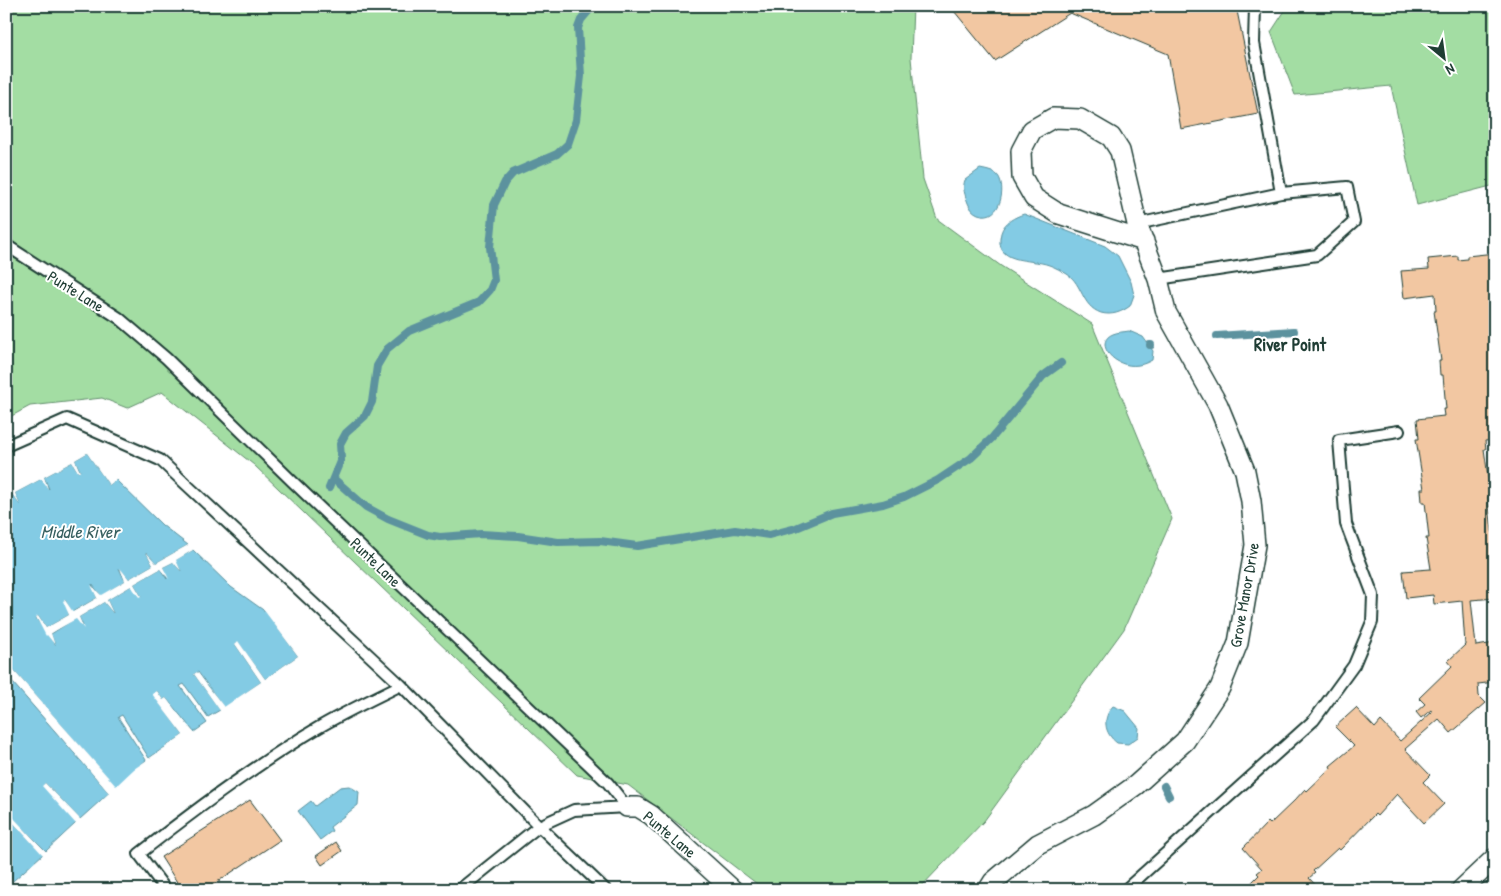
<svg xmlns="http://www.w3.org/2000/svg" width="1501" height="896" viewBox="0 0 1501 896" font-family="'Patrick Hand',sans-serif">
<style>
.green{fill:#a3dda3;stroke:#618d6c}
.water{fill:#83cbe4;stroke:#5b929e}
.pier{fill:#fff}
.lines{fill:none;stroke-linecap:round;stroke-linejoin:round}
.stream{stroke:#5b929e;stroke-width:8}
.building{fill:#f2c7a2;stroke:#1f3d34}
.lane-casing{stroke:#1f3d34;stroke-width:14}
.street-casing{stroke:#1f3d34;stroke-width:22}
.lane{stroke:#fff;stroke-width:10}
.street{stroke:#fff;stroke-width:19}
.labels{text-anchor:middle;stroke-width:4;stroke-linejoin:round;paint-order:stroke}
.street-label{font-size:16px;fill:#1f3d34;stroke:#fff}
.neighbourhood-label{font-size:18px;font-weight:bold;fill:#1f3d34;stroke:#fff}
.water-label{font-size:18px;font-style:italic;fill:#386060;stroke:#fff}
</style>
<rect width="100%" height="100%" fill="#fff"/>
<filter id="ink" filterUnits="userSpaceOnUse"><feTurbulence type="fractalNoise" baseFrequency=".02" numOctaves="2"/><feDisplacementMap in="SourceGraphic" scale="10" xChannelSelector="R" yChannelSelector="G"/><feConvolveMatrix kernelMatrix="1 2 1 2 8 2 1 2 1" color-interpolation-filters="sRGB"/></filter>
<g filter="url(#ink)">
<path class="green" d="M6,6H913L911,58L923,179L937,219L1001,266L1092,324L1172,519L1124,629L984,821L918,890H765L628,785L577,775L254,465L162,392L127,408L102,398L30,406L6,419Z
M1288,6H1495V185L1417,205L1391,86L1295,95L1271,32Z"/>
<path class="water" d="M980,169C985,170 991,171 996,174C1007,181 1003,223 978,214C973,212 970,208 968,203C965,195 962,188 965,180Z
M1024,214L1105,246L1118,256L1131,282L1134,295L1130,306C1122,312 1112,316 1101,313C1081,306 1083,284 1067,274C1062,271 1055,267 1049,265C1030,258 993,265 1001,233C1004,222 1015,217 1024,214Z
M1129,331L1143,337L1153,351L1152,360C1121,379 1090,343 1113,334C1117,332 1124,332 1129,331Z
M87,453L109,485L116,480L162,525L188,545L156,563L146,552L153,565L129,579L119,568L125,581L101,596L92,584L97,598L72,612L65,600L69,615L46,628L38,616L36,618L55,645L51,634L76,618L83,626L79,617L104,602L113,613L107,600L131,586L141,596L134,584L160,569L167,579L163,567L173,562L181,571L175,560L193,550L231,587L266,612L298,656L265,679L238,642L235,644L261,682L224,708L198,672L194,674L220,710L208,717L184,684L180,686L207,723L194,732L166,698L163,700L157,691L153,694L183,735L149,758L122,715L118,717L146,760L116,787L6,662V497L12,494L20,505L15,493L41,479L49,489L44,477L72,462L78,472L80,471L75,460Z
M6,675L109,793L80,819L45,783L43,786L76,823L46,851L11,816L9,818L43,854L13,881L6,873Z
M1113,706L1125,711L1139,728L1138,737L1128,744L1117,743C1104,733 1102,718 1113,706Z
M349,786L359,792L358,805L330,827L332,831L320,840L298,811L311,801L315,806L340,787Z"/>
<path class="pier" d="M87,451L110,481L114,478L116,480L109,485L87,453L75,460L80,472H78L72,462L44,477L48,489L41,479L15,493L20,505L12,494L6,497V494Z
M188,545L190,547L46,631L48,633L191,548L193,550L176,560L181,571L173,562L163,567L169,579L160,569L134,584L141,596L139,597L131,586L107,600L113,613L104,602L79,617L84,629L76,619L51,633L55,645L47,635L46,636L36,617L38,616L46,628L69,615L63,601L65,600L73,612L97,598L91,585L101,595L125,581L120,568L129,579L153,565L146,552L156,563Z
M263,609L272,616L301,657L225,710L218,703L222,709L221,712L194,674L197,672L224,707L261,682L235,644L238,641L265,679L298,656Z
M6,662L116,786L134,769L183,735L152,694L157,691L163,700L166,698L194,734L189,732L166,701L161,702L156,695L185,736L148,760L115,789L6,666Z
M6,673L112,793L111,795L81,820L80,821L63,805L78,824L13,883L6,877V873L14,882L43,855L9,818L11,815L46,852L76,824L42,786L45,783L81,820L109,793Z"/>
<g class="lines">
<path class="stream" d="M1217,336L1294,331
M1150,345H1151
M334,479L366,507L388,519L428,535L440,537L481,534L518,536L558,542L600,541L637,546L735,530L769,535L796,528L832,513L883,504L904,497L938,480L971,458L992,438L1043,376L1061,363
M329,488L341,459L340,444L346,433L365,416L372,402L377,366L387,349L409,331L479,302L490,290L494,280L490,247L494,205L505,182L513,173L557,154L568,144L576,120L581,76L578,28L581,20L593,6
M1164,786L1169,796"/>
</g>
<path class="building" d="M960,6H1236L1258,114L1181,129L1168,54L1070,13L995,61L954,11Z
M1495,253V440L1485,441L1486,449H1484L1491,497H1488L1492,531L1495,537V546H1493L1495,598L1471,600L1476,646L1495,643V682L1478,684L1479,696L1486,703L1451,733L1439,719L1405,749L1430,775L1423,782L1444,804L1424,823L1397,794L1377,816L1375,814L1340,850L1338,848L1313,871L1315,873L1309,878L1320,890H1244L1259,875L1257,873L1262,869L1243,848L1268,822L1270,824L1295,800L1305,789L1307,791L1331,768L1330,766L1354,746L1335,727L1356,708L1375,728L1381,721L1400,741L1432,712L1431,710L1421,718L1416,712L1425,704L1419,698L1452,666L1448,661L1465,645L1462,601L1434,604L1433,595L1406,598L1403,571L1431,569L1426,538H1429L1425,502H1422L1421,489H1424L1416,439H1419L1417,419L1444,416L1443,409H1446L1443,375H1440L1439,361H1441L1434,311H1436L1435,294L1404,298L1401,271L1429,269L1428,259L1458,256V260L1467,259V256Z
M250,800L280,840L205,890H182L161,857Z
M336,842L342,851L322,865L316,856Z"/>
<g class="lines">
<defs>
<path id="lane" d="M1255,6L1254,43L1281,193
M1137,224L1281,193L1347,187L1354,222L1317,255L1158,279
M6,245L119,318L166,358L293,482L608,783L627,807
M6,446L67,419L160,460L401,685L539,826L606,890
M166,890L139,854C196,809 254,766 316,729C343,713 373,699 401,685
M459,890L539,826L574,810L627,807
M1125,890L1314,720L1354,665L1372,622L1373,595L1346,524L1339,440L1399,431"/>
<path id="street" d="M627,807H638L651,815L733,890
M988,890L993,882L1038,844L1094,815L1136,785L1185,741L1220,688L1238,643L1255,545L1251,501L1245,471L1218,405L1166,312L1158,279L1137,224L1120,151L1111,137L1080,119L1053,118L1032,130L1021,151L1022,177L1034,198L1059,214L1144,241
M1461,890L1495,858"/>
</defs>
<use href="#lane" class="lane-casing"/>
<use href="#street" class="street-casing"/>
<use href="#lane" class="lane"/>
<use href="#street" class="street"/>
</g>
</g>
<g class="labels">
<g class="street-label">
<text transform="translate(76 291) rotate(32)" y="6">Punte Lane</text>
<text transform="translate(376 562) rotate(44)" y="6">Punte Lane</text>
<text transform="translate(1244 595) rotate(-80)" y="6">Grove Manor Drive</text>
<text transform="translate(670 834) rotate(40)" y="6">Punte Lane</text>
</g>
<g class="neighbourhood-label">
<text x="1290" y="351">River Point</text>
</g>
<g class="water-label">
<text x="80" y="538">Middle River</text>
</g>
</g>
<rect width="1501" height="896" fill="none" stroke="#fff" stroke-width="25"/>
<rect x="12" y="12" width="1476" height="871" fill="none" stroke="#1f3d34" stroke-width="2" filter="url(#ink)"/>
<g transform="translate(1444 58) rotate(151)" stroke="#ffffff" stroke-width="4" paint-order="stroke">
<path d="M0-4L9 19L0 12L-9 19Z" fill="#1f3d34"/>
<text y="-8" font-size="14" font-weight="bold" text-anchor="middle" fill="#1f3d34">N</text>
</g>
</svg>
